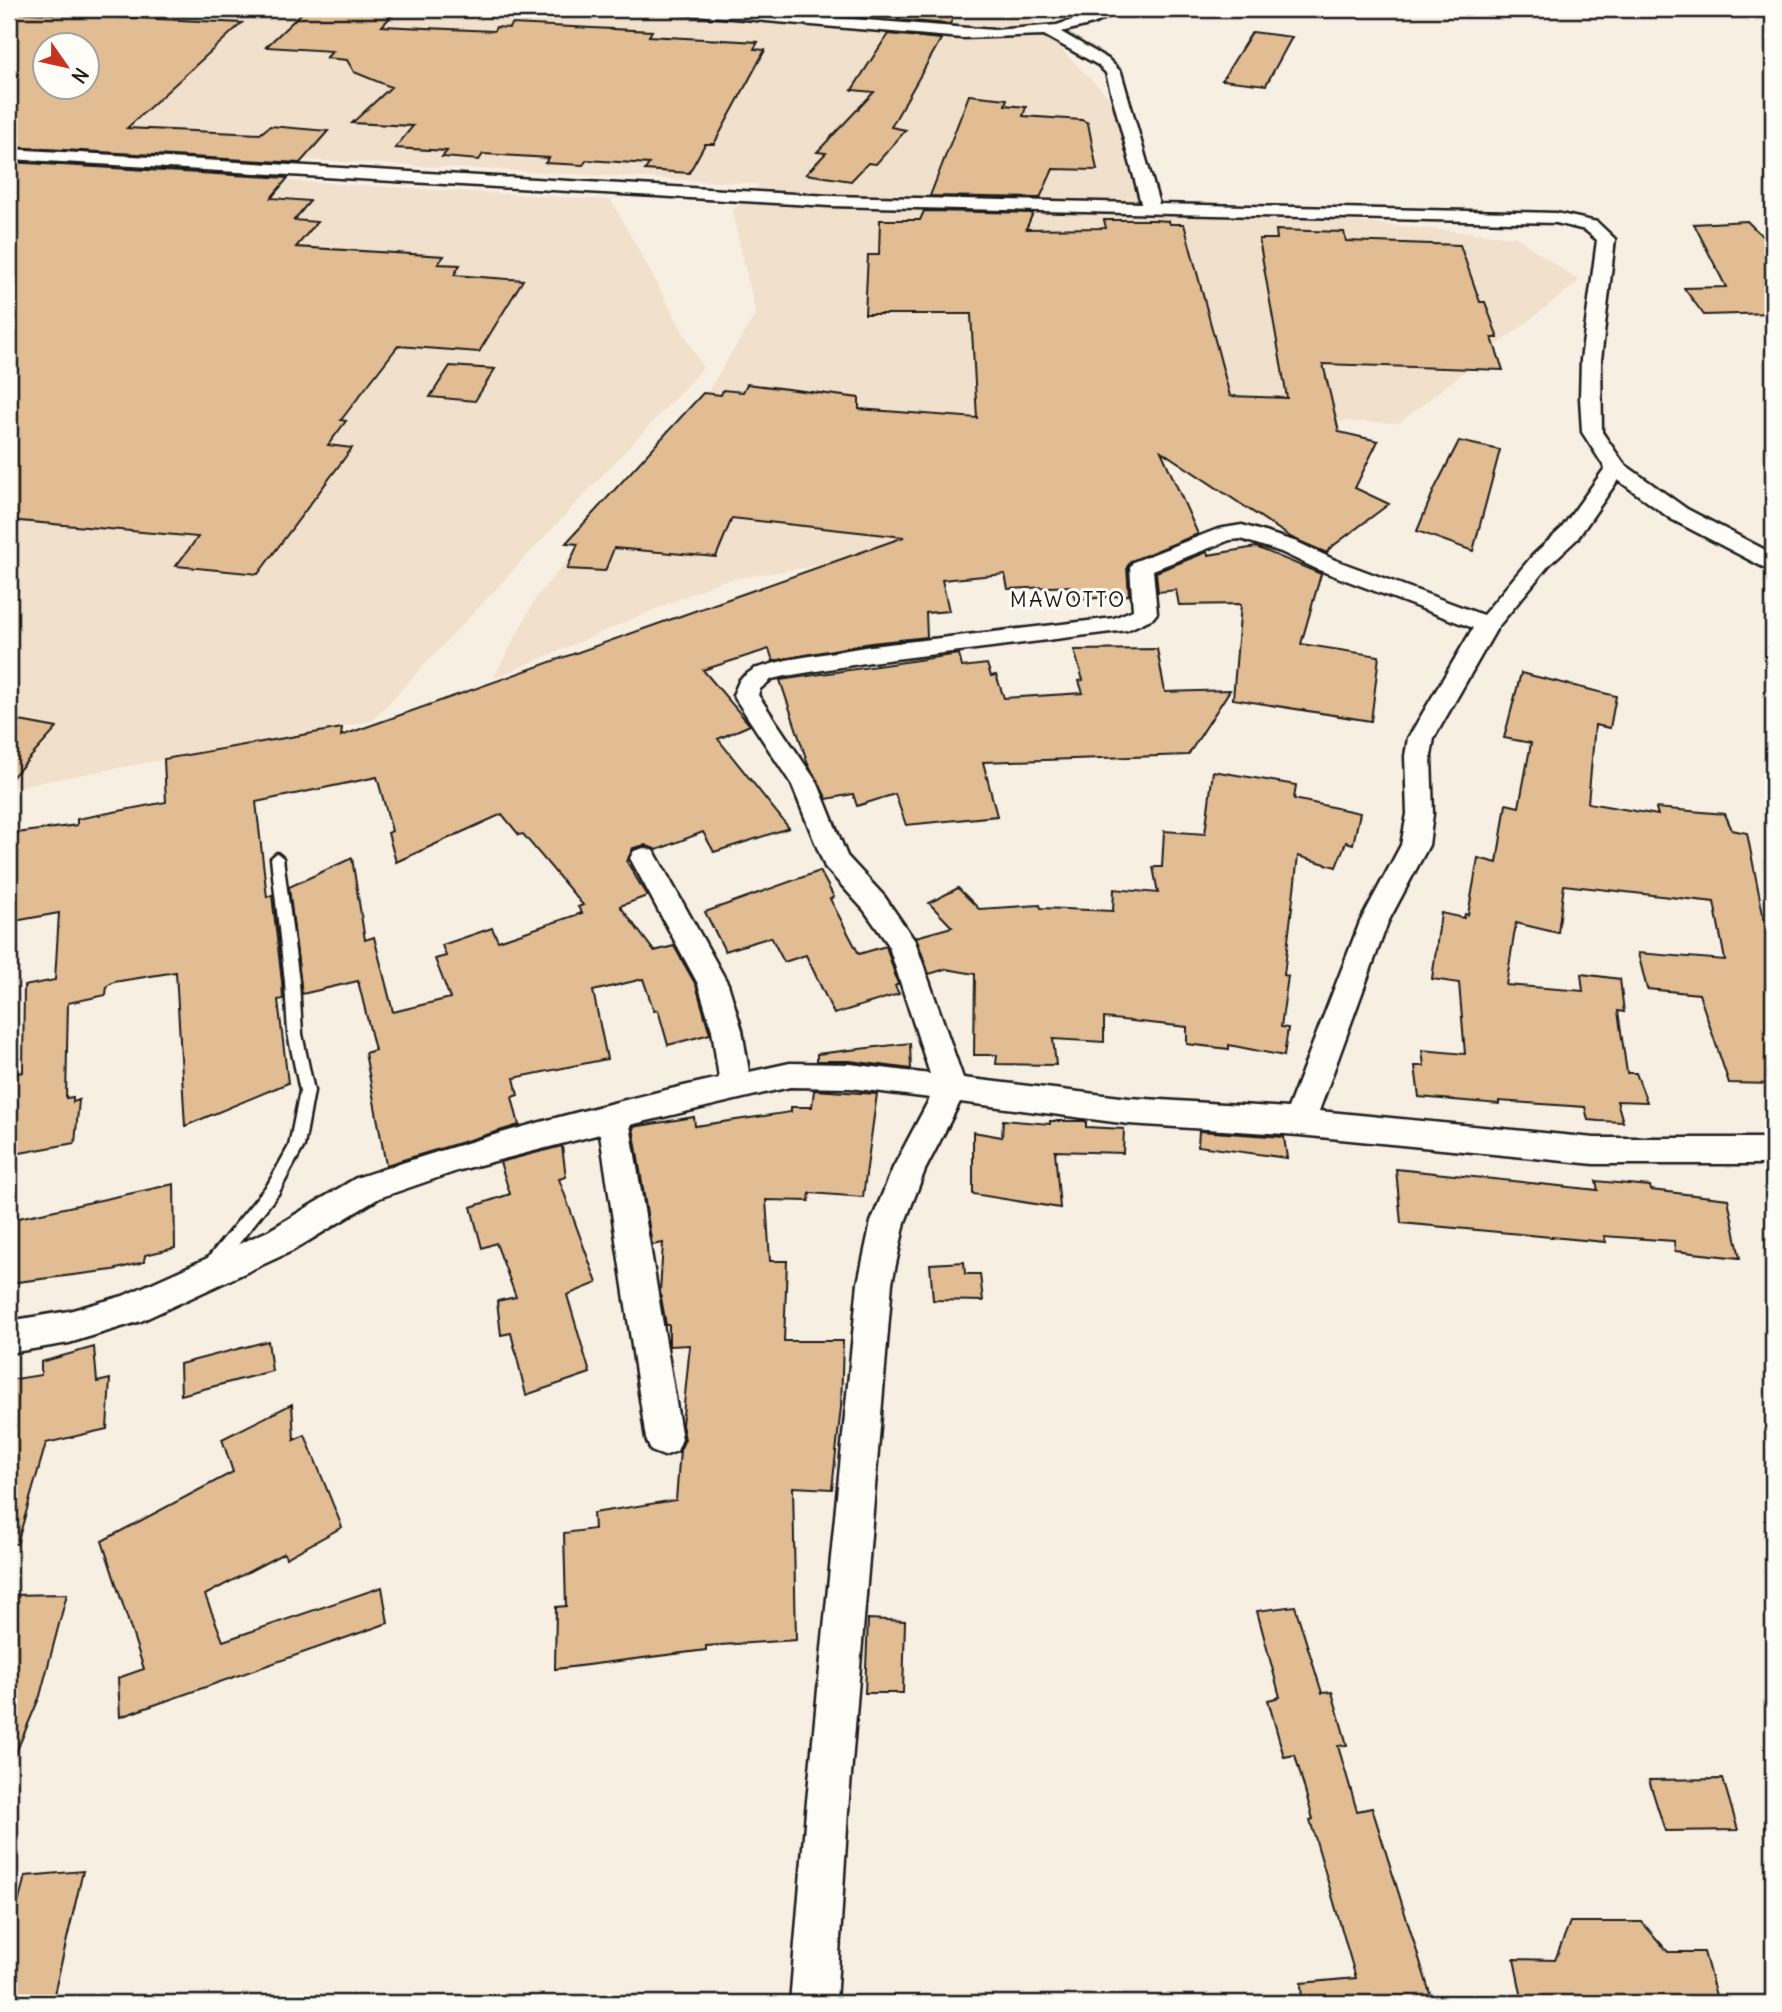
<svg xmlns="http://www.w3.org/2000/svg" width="1782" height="2012" viewBox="0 0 1782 2012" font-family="Delius,sans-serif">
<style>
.built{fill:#f1e0cb;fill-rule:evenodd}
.building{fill:#e2bd93;stroke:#1c1c1c;stroke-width:2;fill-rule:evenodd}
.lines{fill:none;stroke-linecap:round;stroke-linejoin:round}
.service-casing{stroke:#1c1c1c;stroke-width:5}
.minor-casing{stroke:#1c1c1c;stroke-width:5}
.service{fill:#fdfcf7;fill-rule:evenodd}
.minor{fill:#fdfcf7;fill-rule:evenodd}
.labels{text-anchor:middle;stroke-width:6;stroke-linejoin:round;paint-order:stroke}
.far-quarter-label{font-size:21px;letter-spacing:2px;fill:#1c1c1c;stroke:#fdfcf7}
</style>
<rect width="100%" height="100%" fill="#f8efe3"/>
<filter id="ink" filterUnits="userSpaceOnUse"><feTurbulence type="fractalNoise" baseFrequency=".0143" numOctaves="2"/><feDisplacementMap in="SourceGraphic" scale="14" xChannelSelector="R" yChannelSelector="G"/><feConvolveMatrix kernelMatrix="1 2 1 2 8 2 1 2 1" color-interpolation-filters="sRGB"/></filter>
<g filter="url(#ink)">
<path class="built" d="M9,9H1065L1028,15L1126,115L1155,203L1516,237L1579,281L1399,423L1229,418L1148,452L1122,516L721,581L493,679L537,596L703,399L756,314L732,212L759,184L9,144ZM46,46H88V88H46Z
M9,164L611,200L703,368L372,721L9,788Z"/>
<path class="building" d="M306,9H398L382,26L494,31L496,27L509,28L512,24L652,31L649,36L758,42L754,49L765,50L714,144H705L689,173L645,170L649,164L587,160L583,165L545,163L549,158L483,154L479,160L442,157L447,151L395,148L413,126L352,123L391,87L354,72L347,60L326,58L333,51L266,47Z
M904,9H958L950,24L897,20Z
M9,12L242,23L127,128L260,134L270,126L328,131L300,163L9,147ZM46,46H88V88H46Z
M1252,32L1292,37L1266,85L1222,80Z
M888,34L941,39L891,127L906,130L876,164L868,163L851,181L806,174L826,153L817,152L874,92L852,90Z
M969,95L1007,99L1005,105L1026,107L1023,116L1082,120L1088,123L1097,170L1053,169L1040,198L930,196Z
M9,162L288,178L271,198L310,201L294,220L317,222L296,247L444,256L438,264L460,265L454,275L523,280L479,352L398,346L341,420L346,421L328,445L352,448L258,574L176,566L198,537L9,520Z
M924,211L1033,213L1026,229L1106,228L1104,220H1153L1169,221L1170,224H1184L1230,396L1287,398L1259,239H1277L1276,230L1344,232L1346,241L1460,245L1480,302H1485L1498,338H1492L1503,370L1323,364L1339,432L1378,441L1355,488L1389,504L1329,549L1327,553L1292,538L1161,451L1198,534L1131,561L1127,567L1129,595L1075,600L1071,586L1008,589L1005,574L942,580L949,611L926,613L927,637L871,643L773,661L769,649L703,670L750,725L718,739L789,828L714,852L703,832L657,850L645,845L633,848L627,862L647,896L620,906L654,951L674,946L696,985L710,1034L668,1045L658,1010L654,1011L643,979L593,991L607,1059L514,1078L518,1095L512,1097L519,1125L386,1165L365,1053L375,1050L358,981L302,994L289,887L352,858L365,940L374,937L393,1012L450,998L435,959L446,956L442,945L492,928L498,941L582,913L578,907L583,905L523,834L519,835L502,814L396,862L388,833L392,831L377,777L256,802L267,897L272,895L282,982L283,999L278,1000L288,1083L185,1126L176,972L114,982L107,986L106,995L68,1003L66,1098L73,1097V1102L79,1100L75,1143L9,1155V1075L23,1072L24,986L55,980L59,913L9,922V834L77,825V819L166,802L164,759L342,728L341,736L904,537L732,518L716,557L614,548L605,571L567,569L578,544L566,543L703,393L721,395L723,390L743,392L747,384L859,398V409L977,418L971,314H865L868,255H879L880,220H920Z
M1747,221L1773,247V313L1704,315L1684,288L1726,287L1694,224Z
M450,366L495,369L475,401L430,397Z
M1459,441L1500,450L1473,551L1417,531L1434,490Z
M1256,547L1321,574L1301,644L1379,656L1371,721L1233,699L1241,604L1179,605L1176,590L1158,592L1156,572L1207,552L1208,555Z
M1157,649L1165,692L1230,690L1188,755L983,762L997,816L906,825L895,794L857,806L853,794L827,799L808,764L780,680L959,654L962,667L987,664L991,676L996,675L1004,698L1083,693L1079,681L1083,680L1074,650Z
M1521,673L1616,696L1610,728L1595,725L1588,803L1658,815L1656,808L1725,814L1732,830L1747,833L1773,965V1084L1729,1083L1699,994L1647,989L1638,953L1725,960L1714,902L1564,885L1558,933L1516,923L1506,985L1583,991L1581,974L1620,979L1624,1012L1618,1011L1627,1073H1636L1647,1102L1617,1101L1623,1122L1599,1121L1588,1120L1585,1107L1499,1101V1104L1419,1097L1415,1066H1424L1422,1050L1465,1054L1459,983L1432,979L1441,913L1464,918L1465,914L1468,915L1478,858L1497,863L1506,804L1519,807L1531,743L1504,738Z
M9,719L57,728L9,781Z
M1213,771L1296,785L1294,799L1360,813L1353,844L1346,842L1336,867L1298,856L1284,975L1288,976L1281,1027L1288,1028L1284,1056L1229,1045V1049L1187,1044V1027L1104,1018V1042L1053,1039L1056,1065L996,1064L997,1055H974L975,974L946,969L929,974L916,937L952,927L929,903L958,888L979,909L1040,905L1041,908L1113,911L1114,889L1158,893L1153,867H1162L1164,831L1205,834Z
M820,871L834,897L830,899L859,954L886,946L898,984L895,986L899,994L834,1014L806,955L784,962L771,937L725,951L705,912Z
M910,1043L911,1069L850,1061H817V1054Z
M814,1090L877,1094L863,1197L810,1193L809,1201L766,1200L770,1261H787L784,1341H843L841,1407L832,1489L793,1487L796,1640L706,1646V1650L555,1669L556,1607L566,1606L564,1533L594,1529L593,1513L676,1500L680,1450L685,1439L682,1425L690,1345L669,1346V1325H666L660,1292L663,1243L652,1245L633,1127L694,1117L695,1126L791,1112V1107H812Z
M1003,1120L1050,1124V1121H1086V1127L1124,1129L1123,1153L1055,1151L1060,1208L973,1194V1132L1002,1137Z
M1199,1131L1284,1137L1287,1158L1198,1146Z
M562,1146L566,1177L559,1179L597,1283L567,1295L590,1373L526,1395L511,1333L501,1335L497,1301L516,1297L496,1243L482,1248L471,1207L510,1194L500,1162Z
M1396,1169L1598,1190L1596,1181L1650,1186L1651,1190L1728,1199L1740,1258L1675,1251L1674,1241L1604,1236L1606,1242L1401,1223Z
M174,1184L175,1248L145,1255L144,1262L113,1270L9,1283V1220Z
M964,1262L965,1274H980L983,1301L933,1300L930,1264Z
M268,1341L272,1371L181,1395L180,1364Z
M94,1347L97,1382L110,1379L107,1429L46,1443L17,1544L9,1543V1380L41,1375V1362Z
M292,1404L294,1440L305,1435L342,1527L286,1558L284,1553L205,1595L223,1641L382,1587L388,1623L120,1717L118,1678L144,1669L102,1541L233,1472L222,1439Z
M67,1594L40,1696L9,1769V1595Z
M1295,1606L1322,1693L1332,1692L1347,1745L1338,1746L1357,1811L1372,1808L1433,2003H1302L1301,1983L1356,1978L1310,1820L1313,1819L1295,1755L1284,1757L1268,1700L1280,1697L1257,1611Z
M868,1619L905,1621L903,1693H865Z
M1723,1779L1738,1830L1665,1831L1649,1780Z
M83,1871L52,2003H9V1940L25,1876Z
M1570,1922H1642L1668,1952H1704L1718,2003H1523L1514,1959L1555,1960Z"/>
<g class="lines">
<defs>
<path id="service" d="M277,853L283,858L299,982L302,1034L314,1091L304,1146L278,1194L218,1270L212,1272L206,1270L204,1265L206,1260L268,1184L289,1146L300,1091L288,1034L285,982L271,858Z"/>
<path id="minor" d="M666,9H724L994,30L1057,25L1106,9H1125L1093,24L1061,32L1108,59L1121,72L1159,204L1556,213L1597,222L1615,239L1601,360L1602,432L1624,464L1687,509L1773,554V570L1765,568L1671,519L1618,480L1577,539L1549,565L1497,628L1434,738L1431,756L1433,814L1429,845L1388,922L1319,1111L1594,1138H1773V1164H1594L1299,1135L1129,1124L960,1102L925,1170L905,1222L892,1283L848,1811L836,2003H790L806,1811L858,1283L871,1222L893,1168L930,1098L850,1088L790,1087L630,1125L682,1439L677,1451L664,1456L651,1451L646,1439L600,1134L460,1170L379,1198L292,1251L141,1321L69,1343L9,1353V1321L69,1311L123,1296L268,1231L356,1178L368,1174C483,1136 601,1104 719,1078L712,1030L698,984L630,858L634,851L644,848L654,851L728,984L742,1030L749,1072L790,1063L850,1064L930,1074L888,944L864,910L825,867L792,785L733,695L740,679L754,669L786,660L871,646L1114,618L1133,610L1130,567L1133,562L1218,529L1242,525L1297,542L1335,560L1483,615L1533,555L1561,529L1605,468L1582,432L1580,398L1581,360L1597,240L1585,230L1556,223L830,206L9,159V149L830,196L1141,203L1106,73L1098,65L1044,35L962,38L673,13ZM1241,539L1281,552L1319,570L1473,628L1408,738L1405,756L1407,814L1401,845L1360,922L1288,1108L1129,1098L963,1078L915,941L884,896L847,856L818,784L758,695L760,689L772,679L786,676L871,662L1127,630L1153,618L1157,613L1153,570L1230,540Z"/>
</defs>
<use href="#service" class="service-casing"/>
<use href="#minor" class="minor-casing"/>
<use href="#service" class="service"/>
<use href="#minor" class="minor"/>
</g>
</g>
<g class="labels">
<g class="far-quarter-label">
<text x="1068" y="607">MAWOTTO</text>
</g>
</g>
<rect width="1782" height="2012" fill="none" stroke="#fdfcf7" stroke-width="35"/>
<rect x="18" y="18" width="1747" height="1977" fill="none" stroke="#1c1c1c" stroke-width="2.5" filter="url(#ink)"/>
<g transform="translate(66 66) rotate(124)"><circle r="33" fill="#fdfcf7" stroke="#a3a29f" stroke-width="2"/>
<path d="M0-5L12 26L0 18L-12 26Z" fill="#c8321e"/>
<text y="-10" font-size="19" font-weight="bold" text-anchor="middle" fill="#1c1c1c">N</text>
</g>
</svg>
